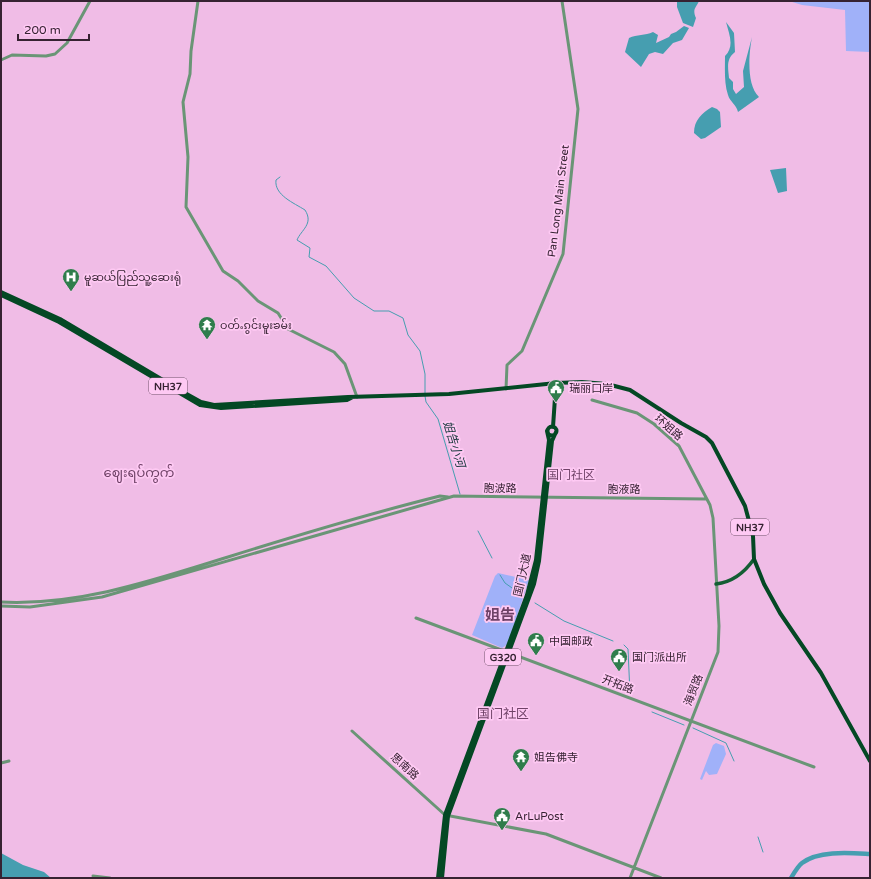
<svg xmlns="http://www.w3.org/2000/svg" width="871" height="879" viewBox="0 0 871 879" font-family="'Varela Round','Noto Sans SC','Noto Sans Myanmar',sans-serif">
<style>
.green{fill:#a0b1f9}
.water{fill:#469eb0}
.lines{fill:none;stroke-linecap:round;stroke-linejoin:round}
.stream{stroke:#469eb0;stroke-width:1}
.river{stroke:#469eb0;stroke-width:4.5}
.minor{stroke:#6a9576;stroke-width:3}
.major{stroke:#145e34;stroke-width:3.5}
.highway{stroke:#044824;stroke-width:4}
.labels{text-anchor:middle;stroke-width:3.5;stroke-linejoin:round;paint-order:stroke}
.shield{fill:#fec9f3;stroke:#72546c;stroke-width:1}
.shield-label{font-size:10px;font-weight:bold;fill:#362232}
.street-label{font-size:11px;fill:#362232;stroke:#fec9f3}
.poi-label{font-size:11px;fill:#362232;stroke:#fec9f3;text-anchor:start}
.water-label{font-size:12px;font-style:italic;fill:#203c42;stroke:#fec9f3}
.neighbourhood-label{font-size:12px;fill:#6f4267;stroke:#fec9f3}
.quarter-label{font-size:13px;fill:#6f4267;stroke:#fec9f3}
.district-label{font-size:15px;font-weight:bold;fill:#6f4267;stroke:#fec9f3}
</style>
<rect width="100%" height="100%" fill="#f0bce6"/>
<path class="green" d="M789,1H870V52L846,51L845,10L802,5Z
M498,573L529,580L508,644L502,648L472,635L495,576Z
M716,743L724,746L726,754L717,774L709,775L706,771L702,780L700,779L713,745Z"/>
<path class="water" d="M677,1H699C696,8 692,9 696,18L693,27L683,23L677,7Z
M726,22L734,33L735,52C726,59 728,67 729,78L733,82V89L736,94L744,87L743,71L752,37C749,53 746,85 759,97L738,112C736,104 730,102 728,95C724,83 725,69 725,56C735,46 729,34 726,22Z
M684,26L689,28L682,40L673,43L663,54L655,52L649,54L641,67L625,52L629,38C637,34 645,36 653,32L658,35L656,43L669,37L671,34L676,32Z
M712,107L717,109L720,112L721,127L705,138L701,139L694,133C694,120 702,113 712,107Z
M786,168L787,191L778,193L770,170Z
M1,853L23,865L44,872L51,878H1Z"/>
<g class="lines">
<path class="stream" d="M280,177L276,180C274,195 294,203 305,210C314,224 301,230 297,240L310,248L309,257L326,266L354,298L374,311H389L403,318L408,335L420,351L425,374V393
M425,396L426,402L438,419L460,494
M478,531L492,558
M500,575L505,583L522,595
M535,603L564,621L613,641
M624,645L628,649L630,694
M652,712L684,725
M693,728L726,743L734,761
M758,837L763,852"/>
<path class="river" d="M791,878C794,873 798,866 802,863C819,850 851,853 870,854"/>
<path class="minor" d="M198,1L191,51L190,74L183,102L188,157L186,207L223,271L238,281L258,301L278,313L288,329L334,352L345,364L357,397
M1,60L12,55L46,56L55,54L67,43L90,1
M506,389L507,365L522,351L563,254L578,109L562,1
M592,400L637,413L654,424L679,446L710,505L713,518L719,626L718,652L630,878
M1,602C79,606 154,580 228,557C298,535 368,514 440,496L448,497
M1,606L30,607L102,597L454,496L706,499
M416,618L814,767
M352,731L445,815L546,834L661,878
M1,763L9,761
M93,876L110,878"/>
<path class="major" d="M716,584C733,582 745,572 754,559"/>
<path class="highway" d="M1,292L60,319L183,392L201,402L214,405L348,397L449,394L556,383L582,382L607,384L630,390L681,423L706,437L712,443L745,506L753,536L754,559L764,584L780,613L821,673L870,761
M1,295L59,322L200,405L221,408L347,400L351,398
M547.5 431a4.5 4.5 0 1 1 9 0a4.5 4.5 0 1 1-9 0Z
M553,427L556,383
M438,878L445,815L527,595L536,560L549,440L547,431
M442,878L448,816L534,584L539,561L552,441L556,432"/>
</g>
<defs>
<symbol id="hospital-pin" viewBox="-11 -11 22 30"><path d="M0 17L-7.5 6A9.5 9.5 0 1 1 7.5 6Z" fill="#2f7d4c" stroke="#fec9f3"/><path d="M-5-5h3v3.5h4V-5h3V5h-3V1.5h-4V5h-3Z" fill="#fff"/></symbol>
<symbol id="temple-pin" viewBox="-11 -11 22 30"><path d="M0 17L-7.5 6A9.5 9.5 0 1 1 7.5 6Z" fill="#2f7d4c" stroke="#fec9f3"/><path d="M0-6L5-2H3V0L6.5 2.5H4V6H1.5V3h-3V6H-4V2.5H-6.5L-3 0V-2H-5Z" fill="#fff"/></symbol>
<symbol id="civic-pin" viewBox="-11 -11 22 30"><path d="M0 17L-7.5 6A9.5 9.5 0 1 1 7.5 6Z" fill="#2f7d4c" stroke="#fec9f3"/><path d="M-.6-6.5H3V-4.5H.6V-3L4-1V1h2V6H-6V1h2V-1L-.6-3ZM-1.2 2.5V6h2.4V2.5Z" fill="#fff"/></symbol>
</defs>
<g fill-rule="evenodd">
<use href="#hospital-pin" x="61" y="267" width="20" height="27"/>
<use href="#temple-pin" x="197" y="315" width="20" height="27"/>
<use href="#civic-pin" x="546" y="378" width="20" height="27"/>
<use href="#civic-pin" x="526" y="631" width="20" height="27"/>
<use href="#civic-pin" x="609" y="647" width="20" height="27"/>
<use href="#temple-pin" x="511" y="747" width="20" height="27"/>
<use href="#civic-pin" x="492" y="806" width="20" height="27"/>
</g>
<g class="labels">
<g class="shield">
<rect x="149" y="378" width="38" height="16" rx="3"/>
<rect x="731" y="519" width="38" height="16" rx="3"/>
<rect x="485" y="649" width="36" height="16" rx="3"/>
</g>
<g class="shield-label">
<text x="168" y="390">NH37</text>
<text x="750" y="531">NH37</text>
<text x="503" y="661">G320</text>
</g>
<g class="street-label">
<text transform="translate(558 201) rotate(-83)" y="4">Pan Long Main Street</text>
<text transform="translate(669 427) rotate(41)" y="4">环姐路</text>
<text transform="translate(500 488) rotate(1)" y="4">胞波路</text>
<text x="624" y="493">胞液路</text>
<text transform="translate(522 575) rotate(-77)" y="4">国门大道</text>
<text transform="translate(618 684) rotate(21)" y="4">开拓路</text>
<text transform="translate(693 690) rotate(-69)" y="4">海贸路</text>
<text transform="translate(405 766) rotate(42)" y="4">思南路</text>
</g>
<g class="poi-label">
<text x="84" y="281">မူဆယ်ပြည်သူ့ဆေးရုံ</text>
<text x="220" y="329">ဝတ်ႉၵွင်းမူးၶမ်း</text>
<text x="569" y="392">瑞丽口岸</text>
<text x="549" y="645">中国邮政</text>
<text x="632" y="661">国门派出所</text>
<text x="534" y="761">姐告佛寺</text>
<text x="515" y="820">ArLuPost</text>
</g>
<g class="water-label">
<text transform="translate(454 444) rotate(73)" y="4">姐告小河</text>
</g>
<g class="neighbourhood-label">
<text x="571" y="479">国门社区</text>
</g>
<g class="quarter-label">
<text x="139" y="477">ဈေးရပ်ကွက်</text>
<text x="503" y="718">国门社区</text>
</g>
<g class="district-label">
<text x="500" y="620">姐告</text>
</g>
</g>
<rect width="871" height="879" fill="none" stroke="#362232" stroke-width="4"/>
<path d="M18 34v6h71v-6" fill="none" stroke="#362232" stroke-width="2"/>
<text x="24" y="34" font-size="12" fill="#362232" stroke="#fec9f3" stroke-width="3" paint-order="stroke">200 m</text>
</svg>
